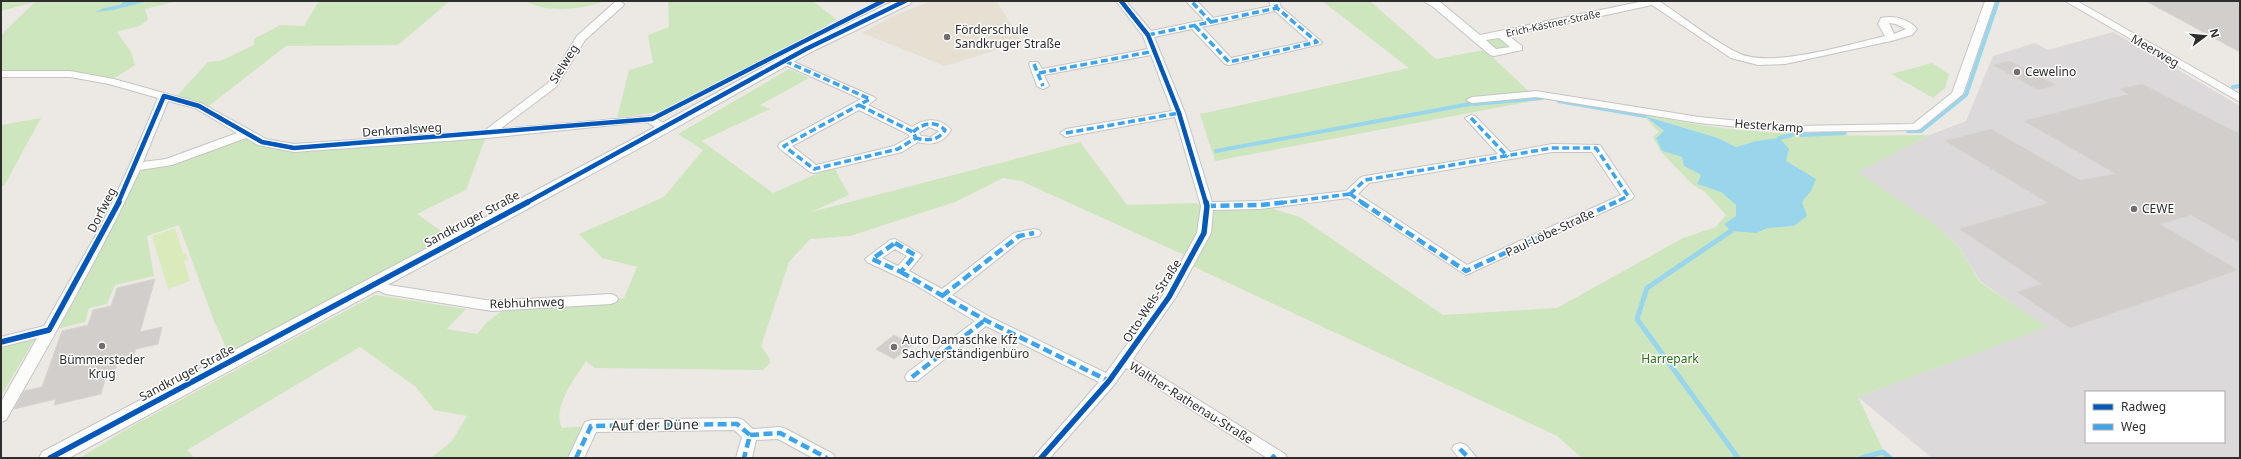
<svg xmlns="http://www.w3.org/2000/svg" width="2241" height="459" viewBox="0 0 2241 459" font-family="'Noto Sans',sans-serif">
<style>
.industrial{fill:#dcd9db;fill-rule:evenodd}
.education{fill:#e6e0d3}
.green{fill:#cee6be;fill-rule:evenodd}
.pitch{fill:#d9eabb}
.water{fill:#99d6ec}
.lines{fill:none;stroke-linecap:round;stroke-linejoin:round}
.stream-far1{stroke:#99d6ec;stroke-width:4}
.stream{stroke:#99d6ec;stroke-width:5}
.building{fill:#d1cecb;stroke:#d7d4d0}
.street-casing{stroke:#c5c4c5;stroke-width:2}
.secondary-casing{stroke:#c5c4c5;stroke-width:2}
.street{fill:#fcfcfb;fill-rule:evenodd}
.secondary{fill:#fcfcfb;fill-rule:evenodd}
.quiet-far1{stroke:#3ea3eb;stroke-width:3.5;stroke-dasharray:7 3.5;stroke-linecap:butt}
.quiet{stroke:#3ea3eb;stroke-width:4.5;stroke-dasharray:9 4.5;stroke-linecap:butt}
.cycleway-far1-casing{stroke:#fff;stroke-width:6}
.cycleway-casing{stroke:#fff;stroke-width:8}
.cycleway-far1{stroke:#0057b8;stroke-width:4.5}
.cycleway{stroke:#0057b8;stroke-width:5.5}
.poi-dot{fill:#706f6e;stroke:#fff;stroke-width:1.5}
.labels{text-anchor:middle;stroke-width:3;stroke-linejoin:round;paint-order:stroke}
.far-street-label{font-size:10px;fill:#2e2e2e;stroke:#fff}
.poi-label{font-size:12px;fill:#2e2e2e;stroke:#fff;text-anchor:start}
.street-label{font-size:12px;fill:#2e2e2e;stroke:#fff}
.park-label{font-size:12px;fill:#2c6e1b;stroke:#fff}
.near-street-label{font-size:14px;fill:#2e2e2e;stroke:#fff}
</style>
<rect width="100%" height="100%" fill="#ece8e4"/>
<path class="industrial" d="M2113,32L2240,106V458H1932L1858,397L2046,327L1980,281L1959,247L1934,224L1857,172L1930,135L1966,121L1993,56L2035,43L2048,50ZM2086,392H2224V442H2086Z"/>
<path class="education" d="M931,1H996L1023,42L945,66L862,33L895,15Z"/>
<path class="green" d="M1,1H178L145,9L148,20L139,26L117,32L131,52L135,65L110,81L90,77L1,74V35L35,2L1,11Z
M319,1H450L398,45L286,46L205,109L175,98L208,62L220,61L254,45V39L280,25L304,26Z
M525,1H606C581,9 549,14 525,1Z
M668,1H813L837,20L666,111L617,118L629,70L653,63L648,35L669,27Z
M1322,1H1370L1436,59L1485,50L1538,100L1215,161L1200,114L1409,68Z
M1501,34L1518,48L1494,53L1478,39Z
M1932,63L1949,74L1945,88L1933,98L1891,74Z
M789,69L809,78L760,105L770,109L702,141L773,193L821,172L835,169L849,195L811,212L1080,142L1127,205L1196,203L1207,206L1260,205L1300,217L1443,315L1557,308L1683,238L1716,227L1726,215L1705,192L1693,185L1661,152L1653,137L1659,132L1642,114C1666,118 1690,124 1714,127C1786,136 1858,136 1930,135L1858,172L1934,224L1959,247L1980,282L2047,327L1858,397L1887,458H1582L1557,436L1188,264L1191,258L1021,181L1003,178L955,202L850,236L810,239L789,262L761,346L770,359V363L763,370L595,368L586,361C575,378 552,407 562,428L591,426L576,458H431L452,441L467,416L434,410L416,387L360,347L187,450L195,458H80L125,430L375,295L466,309L447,329L477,334L487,322L509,306L624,298L637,267L602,258L579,234L664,197L703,150L678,134ZM1646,116L1718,138L1736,147L1756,141L1786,161L1811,191L1802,202L1794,226L1768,228L1756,233L1736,216V205L1721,192L1697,184L1701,175L1684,166L1682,157L1662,151L1656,138L1664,132Z
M41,118L4,186H1V125Z
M487,134L466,190L417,214L448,236L229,354L214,321L179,225L147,236L154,276L115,285L107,304L89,308L85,322L57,329L138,168L245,136L294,148Z
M34,340L1,396V346Z"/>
<path class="pitch" d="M175,228L183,254L186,253L188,259L184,261L190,281L168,289L152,236Z"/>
<path class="water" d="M124,1H148L113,10L95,12L104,8L120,5Z
M1645,116L1718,138L1736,147L1756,141L1779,138L1789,149L1786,161L1816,179L1811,191L1802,202L1807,216L1794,226L1768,228L1756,233L1731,231L1724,224L1736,216V205L1721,192L1697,184L1701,175L1684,166L1682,157L1662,151L1656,138L1664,131Z"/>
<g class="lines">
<path class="stream-far1" d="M2233,87L2240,86
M1559,101L1645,116
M1474,104L1542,98
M1908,131H1921L1966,95L1998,1
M1801,135L1845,133
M1779,138L1792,135
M1216,151L1470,104"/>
<path class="stream" d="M1731,231L1647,288L1637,319L1738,458
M1861,458L1883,452L1890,458"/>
</g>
<path class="building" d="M2146,1H2240V52Z
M2010,61L2056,85L2038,90L1993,65Z
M2142,84L2240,134V243L2191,215L2160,224L2238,270L2070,328L2017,292L2042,284L1959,229L2048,203L1945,141L1991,129L2080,180L2116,174L2024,121L2128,94L2120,89Z
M155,279L140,332L162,327L158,344L136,349L134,355L119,359L115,370L107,372L101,394L54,405L56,399L14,409L24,391L42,387L62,331L88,325L93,310L111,306L117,288Z
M894,335L912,345L894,359L876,349Z"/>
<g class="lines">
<defs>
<path id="street" d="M619,1L624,4L623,6L585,40L556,87L500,129L652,116L668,126L670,128L668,130C658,133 653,122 643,122L487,138L294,152L258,145L246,138L172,165L140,170C100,255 53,338 6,420L1,422V402L37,338L1,347V337L44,326L102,224L129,167L158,98L109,84L70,77H1V71H70L114,79L203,104L266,139L294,144L484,131L548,83L577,36L615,2ZM168,101L195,108L237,133L166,159L143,162Z
M1116,1H1126L1151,31L1204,20L1186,1H1197L1213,18L1271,6L1269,1H1279L1281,7L1322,42L1321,44L1229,65L1225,64L1192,29L1154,37L1185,113L1212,202L1260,201L1346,191L1361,177L1365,176L1498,154L1465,118L1471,115L1475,116L1510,152L1552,144L1600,145L1634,196L1632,199L1466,275L1348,198L1260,209L1213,210L1211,233L1176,297L1133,359L1285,454L1287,458H1267L1126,368L1114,385L1050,458H1033L1099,382L986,326L917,381H907L905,377L907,373L975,321L914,284L867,262L865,259L890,240L895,239L922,255L909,271L942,289L1014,233L1034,229L1039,230L1041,233L1039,236L1023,239L952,295L990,317L1106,373L1163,295L1197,233L1201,206L1175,117L1066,137L1060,133L1066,129L1172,111L1151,55L1044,75L1049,86L1043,89L1037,86L1029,64L1030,62H1038L1042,69L1148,49L1143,36ZM1275,11L1309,41L1231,58L1202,27ZM1552,152H1592L1621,195L1467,265L1358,194L1369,183ZM895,249L907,256L898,266L882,258Z
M1423,1L1440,2L1480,35L1644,1H1659C1685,18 1710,39 1738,53C1770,69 1850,44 1885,36L1878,24L1881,18C1893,15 1909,19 1917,29L1912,35L1891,41L1785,64L1758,65L1731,58L1652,5L1509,36L1522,46V50L1494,56L1490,55L1432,6ZM1889,23L1896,24L1906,29L1894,34ZM1499,38L1510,47L1496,49L1486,40Z
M1985,1H1995L1963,94L1920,129L1916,130L1791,132L1699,123L1536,97L1472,103L1466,100L1472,97L1536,91L1699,117L1791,126L1913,124L1952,93Z
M2065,1H2077L2240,94V102Z
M785,58L874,97L876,99L868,105L912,127C924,118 941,117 951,130C943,143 932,146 918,142L902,152L814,173L810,172L780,149L778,146L780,143L861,99L781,63L780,61ZM859,110L908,134L910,137L894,146L816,165L792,146ZM929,127L939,131L931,137L921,136L919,133Z
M373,279L389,285L492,301L611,294L616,296L618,299L616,302L611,304L492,311L386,294L368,286L366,283Z
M737,418L743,420L753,429L780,427L786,429L833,454L835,458H813L778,439L756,440L752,458H736L742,437L734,430L596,432L584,458H568L585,422L591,420Z
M1460,443L1466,445L1477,458H1459L1452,449L1454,445Z"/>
<path id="secondary" d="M894,1H912L910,4L811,52L647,144L69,458H39L42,452L635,138L801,46Z"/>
</defs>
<use href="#street" class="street-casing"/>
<use href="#secondary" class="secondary-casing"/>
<use href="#street" class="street"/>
<use href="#secondary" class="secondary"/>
<path class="quiet-far1" d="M1211,22L1277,8
M1195,26L1229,62L1317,42L1277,8L1274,1
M1148,35L1211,22L1191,1
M785,61L870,99L859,105
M1034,64L1043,86
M1039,73L1155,51
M859,105L913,132L916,138L898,149L814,169L784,146Z
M1471,118L1508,157
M913,132C923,123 935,120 945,130C938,141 928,141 916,138
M1066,133L1179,113
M1350,194L1363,203
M1350,194L1365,180L1552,148H1596L1628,196L1614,203
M1280,203L1350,194"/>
<path class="quiet" d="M1361,202L1466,271L1616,202
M1207,206L1260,205L1288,202
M895,243L915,255L901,272L872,259Z
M901,272L985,320L1109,381
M942,296L1019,236L1034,233
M912,377L985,320
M750,435L780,433L827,458
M1460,449L1469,458
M576,458L591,426L737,424L750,435L744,458
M1272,458L1275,455"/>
<defs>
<path id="cycleway-far1" d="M1121,1L1148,35L1179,113L1206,203
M118,203L164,96L199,106L262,142L294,148L652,119L883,1
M526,203L806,49L905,1"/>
<path id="cycleway" d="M1,342L49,330L119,202
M50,458L528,202
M1041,458L1109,381L1169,297L1204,233L1207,206L1206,202"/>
</defs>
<use href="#cycleway-far1" class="cycleway-far1-casing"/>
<use href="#cycleway" class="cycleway-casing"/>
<use href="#cycleway-far1" class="cycleway-far1"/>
<use href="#cycleway" class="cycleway"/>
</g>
<g class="poi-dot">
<circle cx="947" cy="37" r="4"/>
<circle cx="2017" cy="72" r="4"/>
<circle cx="2134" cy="209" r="4"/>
<circle cx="102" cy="346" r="4"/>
<circle cx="894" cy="347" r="4"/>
</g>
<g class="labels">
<g class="far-street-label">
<text transform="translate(1553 23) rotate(-12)" y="4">Erich-Kästner-Straße</text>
</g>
<g class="poi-label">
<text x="955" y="34">Förderschule<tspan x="955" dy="14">Sandkruger Straße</tspan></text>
<text x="2025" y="76">Cewelino</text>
<text x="2142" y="213">CEWE</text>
<text x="902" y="344">Auto Damaschke Kfz<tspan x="902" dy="14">Sachverständigenbüro</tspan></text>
<text x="102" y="364" text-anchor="middle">Bümmersteder<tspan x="102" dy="14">Krug</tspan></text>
</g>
<g class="street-label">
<text transform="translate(2155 51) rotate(30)" y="4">Meerweg</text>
<text transform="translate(564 64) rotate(-58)" y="4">Sielweg</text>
<text transform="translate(1769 126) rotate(4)" y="4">Hesterkamp</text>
<text transform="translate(402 130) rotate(-4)" y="4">Denkmalsweg</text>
<text transform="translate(102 210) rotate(-63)" y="4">Dorfweg</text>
<text transform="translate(472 219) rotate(-28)" y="4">Sandkruger Straße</text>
<text transform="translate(1550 233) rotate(-25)" y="4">Paul-Löbe-Straße</text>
<text transform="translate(1152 301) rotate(-57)" y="4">Otto-Wels-Straße</text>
<text transform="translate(527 303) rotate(-2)" y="4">Rebhuhnweg</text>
<text transform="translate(187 373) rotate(-28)" y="4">Sandkruger Straße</text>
<text transform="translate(1191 403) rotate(32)" y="4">Walther-Rathenau-Straße</text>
</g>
<g class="park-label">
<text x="1670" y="363">Harrepark</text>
</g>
<g class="near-street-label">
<text transform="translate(655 425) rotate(-1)" y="5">Auf der Düne</text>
</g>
</g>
<rect width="2241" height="459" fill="none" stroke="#2e2e2e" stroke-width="4"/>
<rect x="2085" y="391" width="140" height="52" fill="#ffffff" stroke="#ababab"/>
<rect x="2093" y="404" width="20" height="6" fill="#0057b8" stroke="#ababab"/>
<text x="2121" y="411" font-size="12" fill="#2e2e2e">Radweg</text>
<rect x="2093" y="424" width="20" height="6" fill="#3ea3eb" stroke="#ababab"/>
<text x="2121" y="431" font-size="12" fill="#2e2e2e">Weg</text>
<g transform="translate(2205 36) rotate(74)" stroke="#ffffff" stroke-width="3" paint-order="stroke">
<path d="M0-3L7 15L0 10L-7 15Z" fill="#2e2e2e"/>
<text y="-6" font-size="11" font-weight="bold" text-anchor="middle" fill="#2e2e2e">N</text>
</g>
</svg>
